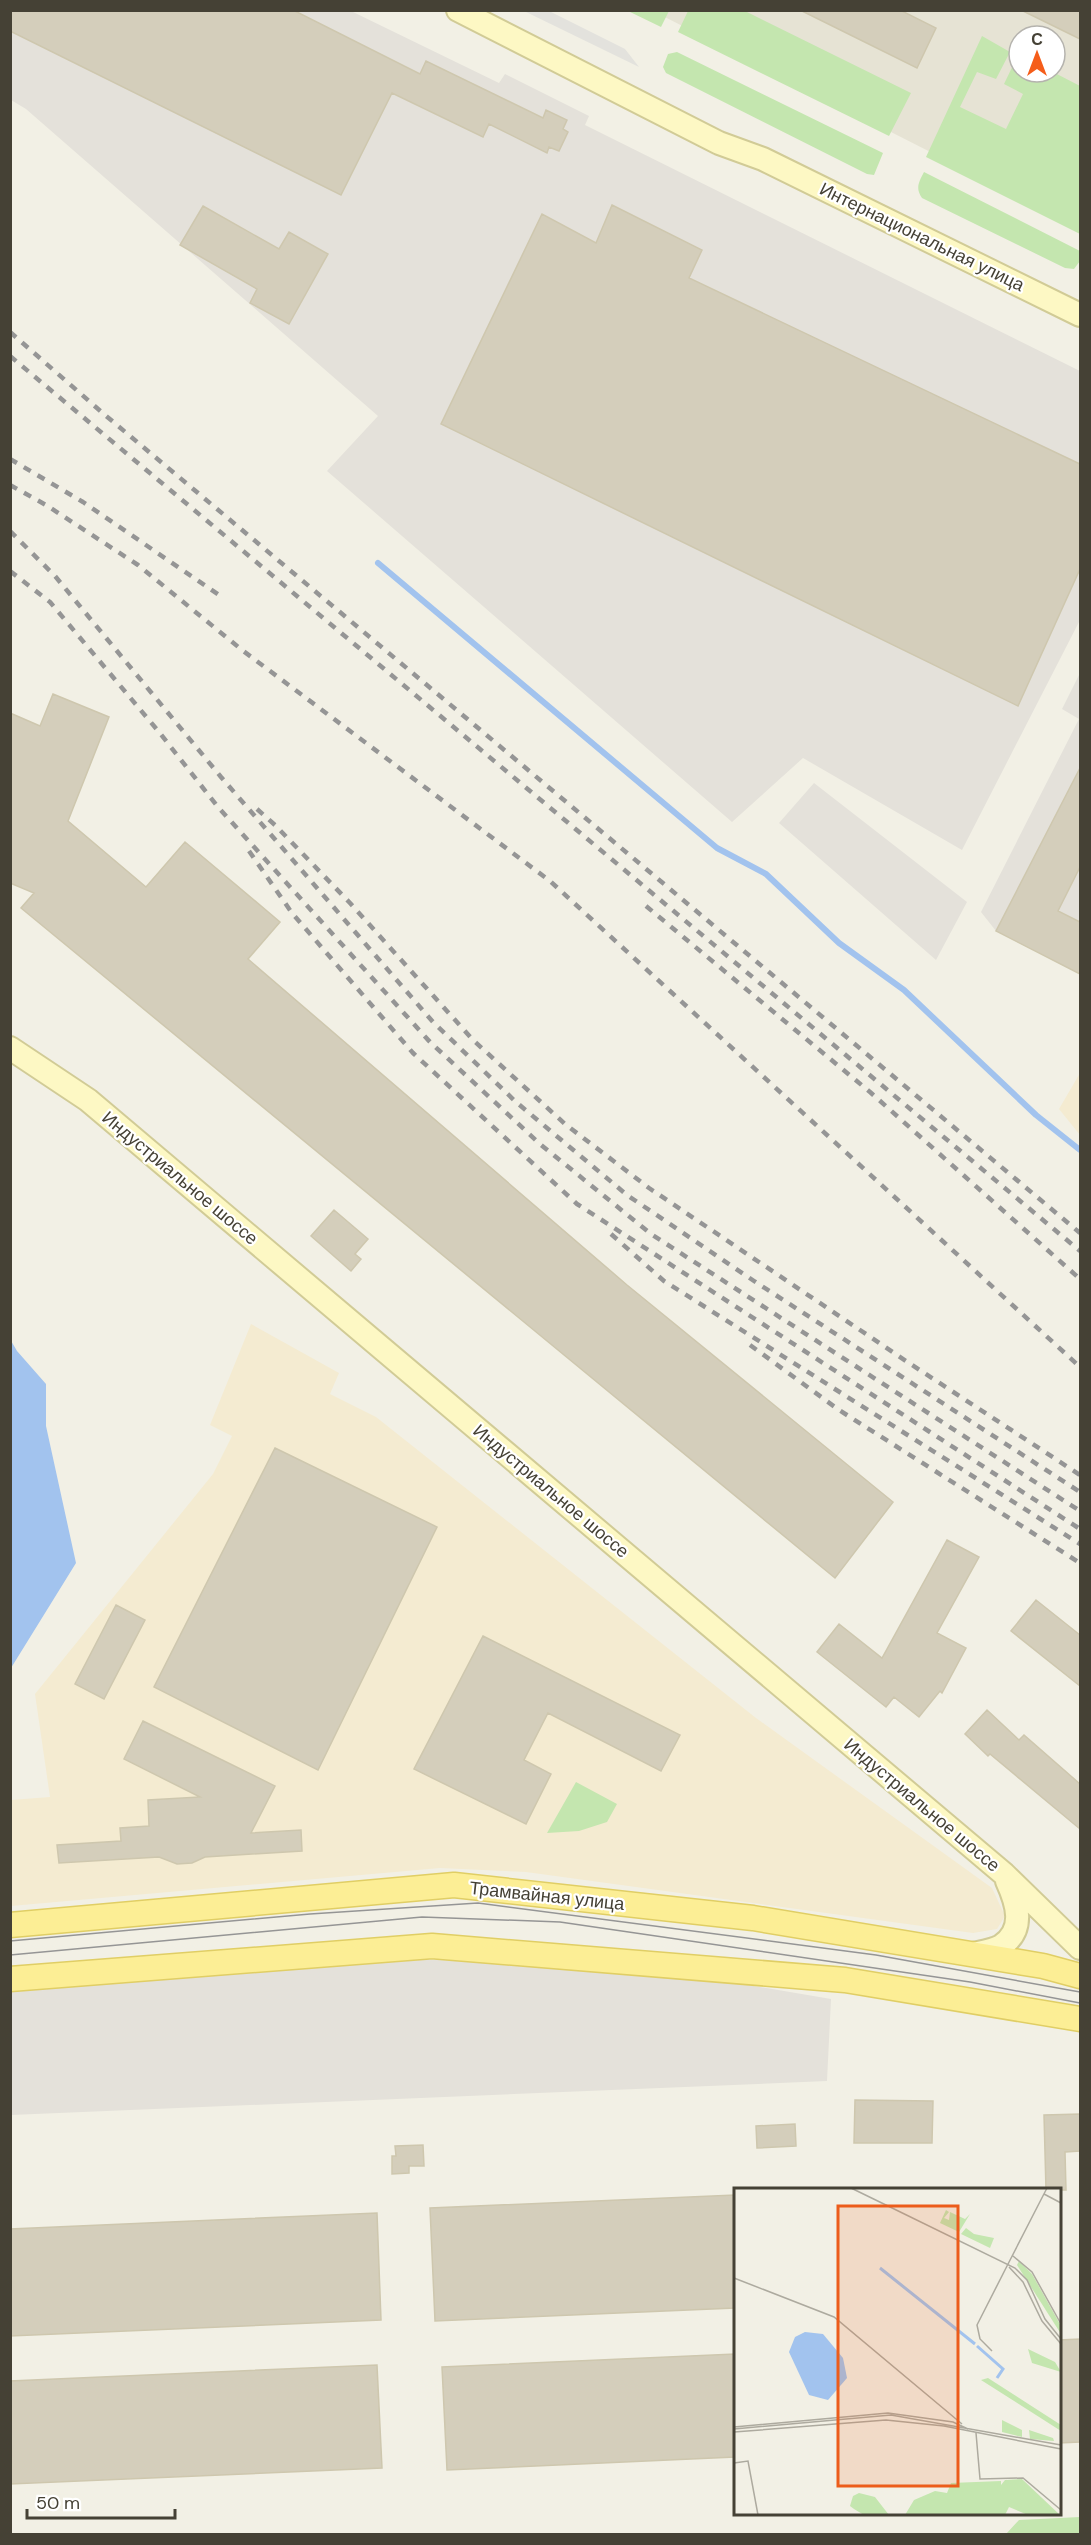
<svg xmlns="http://www.w3.org/2000/svg" width="1091" height="2545" viewBox="0 0 1091 2545" font-family="'DM Sans',sans-serif">
<style>
.residential{fill:#e6e3d4;fill-rule:evenodd}
.commercial{fill:#f4ebd1}
.industrial{fill:#e4e1da}
.green{fill:#c4e6af}
.parking{fill:#e3e2dd}
.water{fill:#a2c3ee}
.lines{fill:none;stroke-linecap:round;stroke-linejoin:round}
.stream{stroke:#a2c3ee;stroke-width:6}
.building{fill:#d4cebb;stroke:#cec7ae;stroke-width:1.5}
.secondary-casing{stroke:#d1cb96;stroke-width:26}
.primary-casing{stroke:#e0ce65;stroke-width:27}
.secondary{stroke:#fdf8c4;stroke-width:22}
.primary{stroke:#fcee95;stroke-width:24}
.tram{stroke:#959595;stroke-width:1.5}
.rail{stroke:#959595;stroke-width:4.5;stroke-dasharray:8 8;stroke-linecap:butt}
.labels{text-anchor:middle;stroke-width:4.5;stroke-linejoin:round;paint-order:stroke}
.street-label{font-size:18px;fill:#454135;stroke:#fff}
.inset-river{fill:none;stroke:#a2c3ee;stroke-width:3}
.inset-road{fill:none;stroke:#adaa9f;stroke-width:1.5}
.view{fill:#ec5c1b;fill-opacity:0.15;stroke:#ec5c1b;stroke-width:3}
.inset-edge{fill:none;stroke:#454135;stroke-width:3}
</style>
<rect width="100%" height="100%" fill="#f2f0e5"/>
<path class="residential" d="M653,11H1080V228ZM1019,36H1055V72H1019Z"/>
<path class="commercial" d="M1080,1073V1135L1059,1109Z
M251,1324L339,1373L330,1394L376,1417L756,1718L992,1888L1005,1916L997,1929L973,1933L526,1872L440,1868L11,1906V1800L50,1797L35,1694L213,1474L232,1436L210,1425Z"/>
<path class="industrial" d="M10,11H351L499,83L505,74L589,116L585,125L1080,371V620L962,850L803,758L732,822L327,471L378,416L26,109L11,100Z
M1080,673V974L996,931L981,912L1079,719L1062,709Z
M814,783L967,902L936,960L779,823Z
M322,1958L490,1961L683,1974L831,1999L827,2081L11,2115L10,1987Z"/>
<path class="green" d="M628,11L669,10V11L661,27Z
M688,11H745L911,93L889,136L678,32Z
M982,36L1010,52L996,79L977,72L960,107L1006,129L1023,94L1004,84L1018,55L1019,72H1053L1080,86V234L926,157Z
M677,52L883,153L874,175L867,174L666,73L663,67L668,54Z
M924,172L1080,251V261L1074,269L1065,268L922,198C915,188 919,182 924,172Z
M576,1782L617,1804L607,1822L579,1831L547,1833Z
M1080,2517V2534H1006L1019,2520Z"/>
<path class="parking" d="M524,11H549L625,49L639,67Z"/>
<path class="water" d="M10,1339L17,1351L46,1384V1426L76,1563L11,1668Z"/>
<g class="lines">
<path class="stream" d="M378,563L717,848L766,874L839,943L904,990L1036,1115L1080,1150"/>
</g>
<path class="building" d="M10,10H293L420,74L426,61L543,118L546,110L567,120L563,129L568,132L559,151L549,147L547,153L489,124L483,137L392,93L341,195L10,31Z
M800,10H900L936,28L917,68Z
M1021,10H1080V39Z
M612,205L702,250L689,278L1080,464V569L1018,706L441,424L542,214L596,243Z
M203,206L279,249L289,232L328,254L289,324L250,303L257,289L180,245Z
M53,694L109,717L68,821L146,887L185,842L280,922L248,959L627,1285L893,1502L835,1578L21,908L34,893L10,883V713L40,726Z
M1080,768V867L1058,911L1080,922V974L996,931Z
M334,1210L368,1239L355,1254L361,1259L351,1271L311,1236Z
M275,1448L437,1527L318,1770L154,1687Z
M947,1540L979,1557L937,1633L966,1648L942,1693L940,1691L919,1717L894,1697L886,1707L817,1652L839,1624L882,1658Z
M1036,1600L1080,1635V1686L1011,1631Z
M116,1605L145,1620L104,1699L75,1684Z
M483,1636L680,1735L661,1771L548,1713L524,1760L551,1774L526,1824L414,1769Z
M987,1710L1019,1740L1024,1735L1080,1784V1829L990,1754L988,1756L965,1734Z
M143,1721L275,1786L251,1833L301,1830L302,1851L205,1857L192,1863L177,1864L159,1857L59,1863L57,1845L121,1841L120,1828L149,1826L148,1800L200,1797L124,1759Z
M855,2100L933,2101L932,2143H854Z
M1080,2114V2151L1065,2152L1066,2190H1046L1044,2115Z
M795,2124L796,2146L757,2148L756,2126Z
M423,2145L424,2166H409V2173L392,2174V2156H396L395,2146Z
M735,2195V2308L435,2321L430,2208Z
M377,2213L381,2320L10,2336V2229Z
M1080,2339V2442L1059,2443V2340Z
M735,2354V2457L447,2470L442,2367Z
M377,2365L382,2468L10,2484V2381Z"/>
<g class="lines">
<defs>
<path id="secondary" d="M458,10L719,143L763,159L1080,315
M10,1048L88,1100L1004,1874L1080,1948
M973,1954C982,1952 994,1950 1001,1946C1026,1930 1017,1903 1007,1881"/>
<path id="primary" d="M10,1925L454,1885L753,1918L1043,1966L1080,1976
M10,1979L432,1946L845,1980L1080,2019"/>
</defs>
<use href="#secondary" class="secondary-casing"/>
<use href="#primary" class="primary-casing"/>
<use href="#secondary" class="secondary"/>
<use href="#primary" class="primary"/>
<path class="tram" d="M10,1941L310,1914L478,1903L876,1955L1080,1992
M10,1955L422,1917L560,1922L970,1982L1080,2003"/>
<path class="rail" d="M10,332L105,415L1080,1233
M10,356L1080,1251
M10,459L83,502L219,595
M10,485L46,505L138,565L242,650L550,881L1080,1367
M10,531L55,576L221,777L433,1022L516,1102L627,1195L754,1281L1080,1492
M10,571L50,602L159,732L218,807L430,1042L540,1144L651,1234L1080,1511
M257,809L275,825L350,903L473,1040L565,1124L649,1188L909,1363L1080,1475
M249,851L292,913L413,1053L577,1204L1080,1529
M646,906L870,1092L1080,1279
M611,1234L664,1281L1080,1544
M750,1345L839,1410L1080,1563"/>
</g>
<g class="labels">
<g class="street-label">
<text transform="translate(922 237) rotate(26)" y="6">Интернациональная улица</text>
<text transform="translate(180 1178) rotate(40)" y="6">Индустриальное шоссе</text>
<text transform="translate(551 1491) rotate(40)" y="6">Индустриальное шоссе</text>
<text transform="translate(922 1805) rotate(40)" y="6">Индустриальное шоссе</text>
<text transform="translate(547 1896) rotate(6)" y="6">Трамвайная улица</text>
</g>
</g>
<g transform="translate(734 2188)">
<rect width="327" height="327" fill="#f2f0e5"/>
<path d="M212,22L215,24L210,30L215,32L216,24L231,31L236,26L225,44L206,35ZM232,40L240,46L260,50L256,60L227,46ZM285,73L298,86L327,138V146L283,77ZM294,161L321,174L327,184L298,175ZM254,190L327,237V243L247,192ZM268,232L288,242V249L268,244ZM295,242L319,250L320,253L296,251ZM288,291L326,327H294L275,319L271,327H171L180,312L201,303L213,305L217,295L267,293V297L271,292ZM125,305L141,309L155,327H130L120,321L116,318L119,308Z" fill="#c4e6af"/>
<path d="M71,144L89,146L109,170L113,190L94,212L75,207L55,164L61,149Z" fill="#a2c3ee"/>
<path class="inset-river" d="M146,80L241,156M243,158L269,181L263,190"/>
<path class="inset-road" d="M117,0L154,18M310,6L327,15M152,17L281,80L293,92L311,131L327,151M279,68L298,84L327,136M273,78L313,0M275,79L289,94L308,133L327,156M0,90L100,129L228,236M258,163L246,151L243,137L273,78M0,239L154,225L219,234L234,241M0,241L157,227L327,257M0,244L152,232L210,238L327,261M242,245L246,291L289,290L327,322M0,275L14,273L24,327"/>
<path class="view" d="M104,18H224V298H104Z"/>
<rect width="327" height="327" class="inset-edge"/>
</g>
<rect width="1091" height="2545" fill="none" stroke="#454135" stroke-width="24"/>
<g transform="translate(1037 54)"><circle r="28" fill="#ffffff" stroke="#b5b3ae" stroke-width="1.5"/>
<path d="M0-4.5L10 22L0 15L-10 22Z" fill="#f55d1a"/>
<text y="-9" font-size="16" font-weight="bold" text-anchor="middle" fill="#454135">С</text>
</g>
<path d="M27 2509v9h148v-9" fill="none" stroke="#454135" stroke-width="3"/>
<text x="36" y="2509" font-size="18" fill="#454135" stroke="#ffffff" stroke-width="4.5" paint-order="stroke">50 m</text>
</svg>
